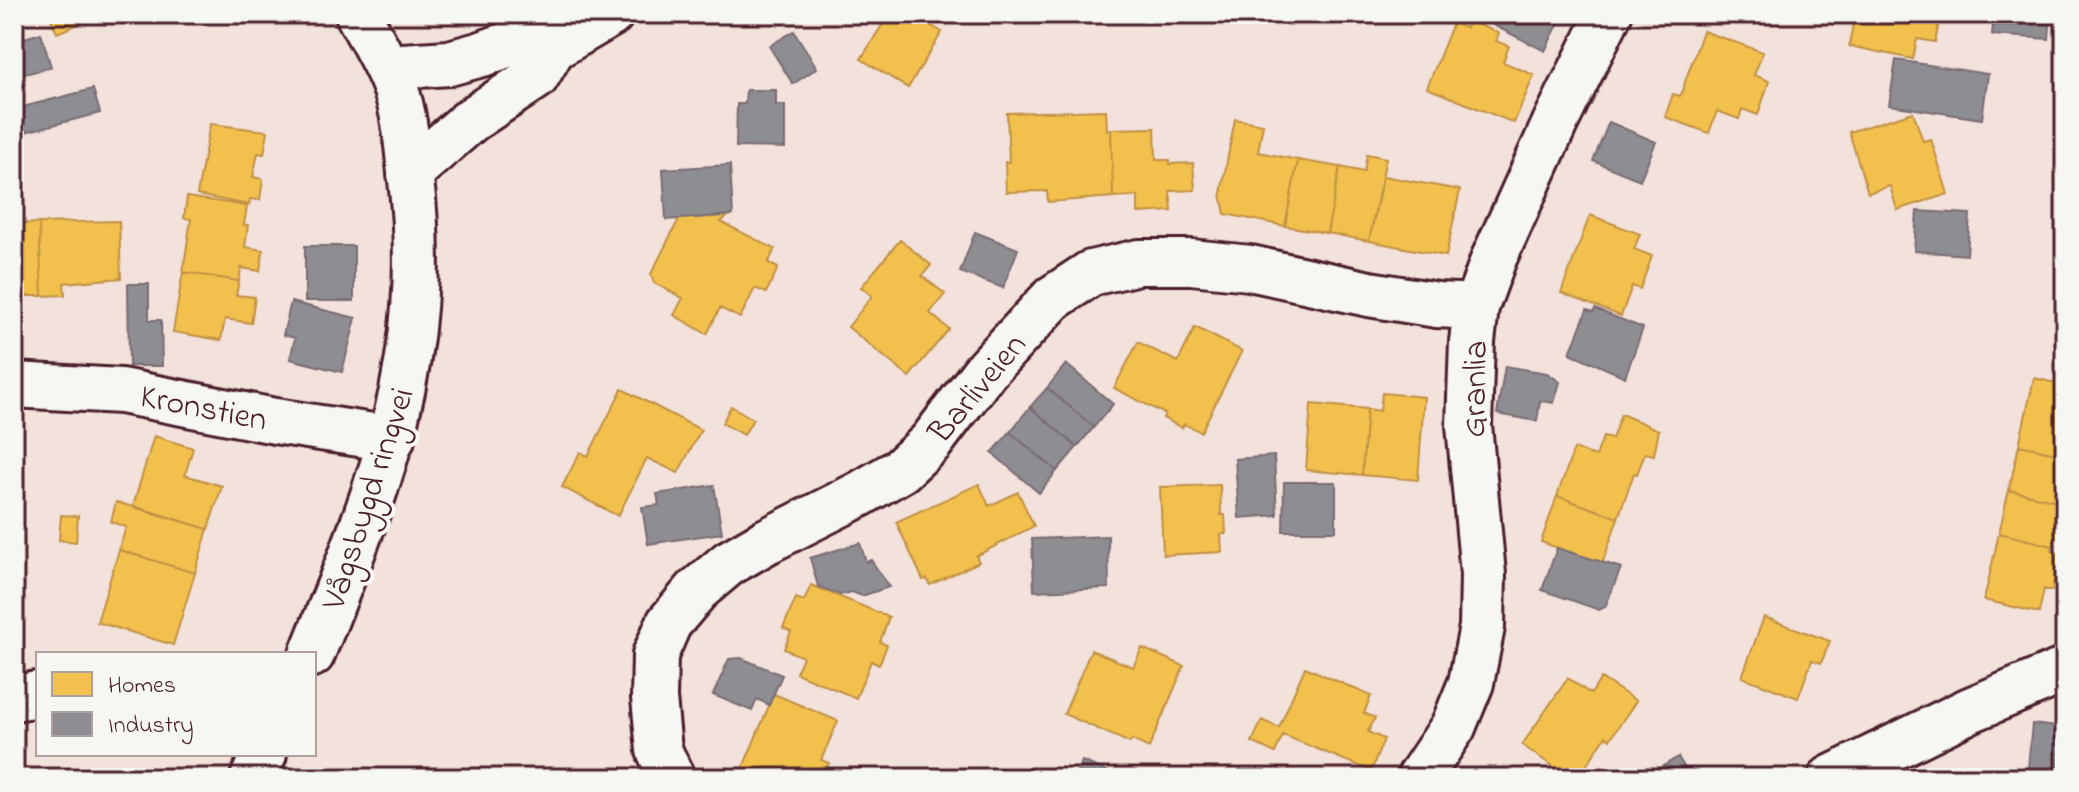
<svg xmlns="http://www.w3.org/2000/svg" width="2079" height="792" viewBox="0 0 2079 792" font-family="'Indie Flower',sans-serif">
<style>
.homes{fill:#f2c14e;stroke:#c09044;stroke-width:2}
.industry{fill:#8d8d92;stroke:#796c73;stroke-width:2}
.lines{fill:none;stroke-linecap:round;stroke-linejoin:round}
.minor-casing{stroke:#4a1f2b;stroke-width:50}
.tertiary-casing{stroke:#4a1f2b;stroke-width:50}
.minor{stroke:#f6f6f2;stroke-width:44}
.tertiary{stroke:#f6f6f2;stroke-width:44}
.labels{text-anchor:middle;stroke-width:8;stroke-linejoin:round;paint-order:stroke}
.street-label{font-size:34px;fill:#4a1f2b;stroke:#f6f6f2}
</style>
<rect width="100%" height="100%" fill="#f3e1dc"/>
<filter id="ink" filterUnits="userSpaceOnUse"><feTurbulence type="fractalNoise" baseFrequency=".0125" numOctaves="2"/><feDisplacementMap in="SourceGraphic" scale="16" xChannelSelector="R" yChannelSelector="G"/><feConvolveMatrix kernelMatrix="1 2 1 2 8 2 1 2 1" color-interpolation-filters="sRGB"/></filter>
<g filter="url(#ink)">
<path class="homes" d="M49,14H98L99,16L57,33Z
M889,14H912L942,32L908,88L861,59Z
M1855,14H1941L1935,42L1917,39L1913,59L1849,46Z
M1469,21L1499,33L1496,41L1509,46L1503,62L1534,75L1514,123L1427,88L1453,23L1466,28Z
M1703,31L1763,52L1754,75L1769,81L1758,115L1742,109L1739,119L1717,111L1709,133L1665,117L1673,94L1680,96Z
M1106,110L1107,130L1111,129L1113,197L1048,202L1047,191L1006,192L1005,162H1009L1007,113Z
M1913,112L1923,141L1931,139L1948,194L1897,210L1890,186L1868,193L1849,132Z
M1235,119L1263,124L1258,152L1298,160L1285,226L1225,214L1221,193Z
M210,124L268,131L264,154L258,153L253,177L263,179L260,200L250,199L249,205L197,195Z
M1155,128L1156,160H1170V164L1193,163L1195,190L1170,191L1172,211L1138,213V196L1113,197L1111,129Z
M1367,154L1386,158L1369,241L1327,233L1340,167L1364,172Z
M1298,160L1340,167L1327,233L1285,226Z
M1383,176L1460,190L1446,256L1369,241Z
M187,197L247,206L244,225H248L245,247L263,250L260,271L241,268L239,281L183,272L191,219L184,218Z
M1590,215L1640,234L1634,249L1652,256L1640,289L1632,286L1621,316L1561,293Z
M728,216L721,222L775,249L768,263L778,268L766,293L755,288L740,318L720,308L707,334L674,315L683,298L654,283L651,274L679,219Z
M119,221L121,278L64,283L65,295L42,296L39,223Z
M39,223L42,296H24V284L14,285V224Z
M900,240L931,265L922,276L945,294L930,313L949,329L909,377L848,327L872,296L861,287Z
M183,272L239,281L236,295L255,297L251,323L225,319L221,340L173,332Z
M1195,327L1242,351L1201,432L1184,424L1182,428L1163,418L1165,414L1114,388L1138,342L1178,362Z
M2034,378L2065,385V455L2019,445Z
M622,389L701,430L678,473L647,458L618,516L562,487L580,452L588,456Z
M1382,393L1424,397L1418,480L1362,475L1367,409L1380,411Z
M1311,404L1367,409L1362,475L1306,470Z
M731,406L753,419L744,435L722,423Z
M1621,414L1659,430L1654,455L1645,453L1637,474L1634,473L1618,518L1557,496L1574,449L1596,456L1603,437L1612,439Z
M154,436L193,448L185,475L222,486L208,529L133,506Z
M2019,445L2065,455V503L2009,490Z
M979,484L989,506L1018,492L1034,526L976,556L979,562L930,585L927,579L923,580L896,522Z
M1220,485L1221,515H1225L1226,534H1221L1222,552L1163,555L1160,487Z
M2009,490L2065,503L2064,540L2056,538L2053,546L1999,533Z
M1557,496L1618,518L1602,564L1541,542Z
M116,502L208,529L195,573L119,550L126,527L111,522Z
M61,515L78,516L76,542L59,540Z
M1999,533L2053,546L2052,551L2061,554L2052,591L2044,589L2039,613L1984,600Z
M119,550L195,573L173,645L97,622Z
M14,584L20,609L14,611Z
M811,585L889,617L880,642L887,645L879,665L871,661L856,698L796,673L803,657L784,649L791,632L783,628L796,598L804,601Z
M1764,617L1830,641L1821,663L1812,660L1798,698L1742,677Z
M1142,648L1184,666L1149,748L1132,740L1130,743L1064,714L1091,650L1133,667Z
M1305,667L1371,696L1364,713L1375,718L1368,732L1384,739L1371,771L1283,735L1275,753L1252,742L1262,720L1279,728Z
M1568,678L1591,694L1601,678L1636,701L1610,739L1606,736L1578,778H1570L1522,745Z
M774,694L838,721L821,760L829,763L822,778H754L741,772Z
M96,769L98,778H66Z
M128,769L130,778H99Z"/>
<path class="industry" d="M1498,14H1563L1545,51L1493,25Z
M1994,14H2051L2049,39L1992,35Z
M794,31L817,68L793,84L769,46Z
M41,33L51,67L14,77V41Z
M1896,60L1988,74L1982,119L1889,105Z
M93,89L100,113L25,132L19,108Z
M746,90H776V105H785V148L736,147L737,104H745Z
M19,108L25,132L14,135V110Z
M1609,122L1656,142L1640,180L1593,161Z
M730,165L733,215L666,220L663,169Z
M1917,211L1970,214L1967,255L1914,251Z
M975,232L1018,249L1003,288L960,272Z
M305,246H354V301H305Z
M128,284H149V320H161L162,366H129Z
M291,302L356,318L342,372L290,359L295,338L283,335Z
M1595,309L1643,328L1625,377L1570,353L1587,310L1594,312Z
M2059,326H2065V367H2059Z
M1066,364L1113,404L1094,427L1047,388Z
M1505,366L1547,373L1560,382L1554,403L1540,401L1537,421L1497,414Z
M1047,388L1094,427L1077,447L1030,407Z
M1030,407L1077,447L1057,471L1010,432Z
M1010,432L1057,471L1039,493L992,453Z
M1274,456L1277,515L1239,518L1235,459Z
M1284,482H1336V531H1283Z
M714,485L722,533L648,544L642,507L659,505L657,494Z
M1108,536L1109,588L1034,591L1032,539Z
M860,543L866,562L871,560L889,587L862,596L852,592L840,595L818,586L810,558Z
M1557,548L1621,568L1605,607L1599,610L1542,590Z
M741,658L782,675L769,705L757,699L752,711L713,695L729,659Z
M2032,724L2065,728V778H2027Z
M1678,757L1691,778H1643Z
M1082,761L1113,774L1112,778H1074Z
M1036,769L1058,778H1032Z"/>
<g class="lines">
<defs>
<path id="minor" d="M387,67L449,63L482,54L531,36L553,48
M410,173L471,120L536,77L553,48L611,14
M14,385L121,391L275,421L392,439
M14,698L38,694
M672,778L659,750L654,698L655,655L669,623L697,590L729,563L767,541L860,494L901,470L931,442L985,371L1053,298L1091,273L1139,262H1191L1250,268L1369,294L1437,305L1476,307
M1419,778L1453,727L1471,683L1482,627L1483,574L1469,425L1472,342L1476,307L1494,258L1555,123L1609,14
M1831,778L1970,710L2065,670"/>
<path id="tertiary" d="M312,654C378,491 433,360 411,180C407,150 406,119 396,90C387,63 371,39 358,14
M253,778L264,754"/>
</defs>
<use href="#minor" class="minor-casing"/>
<use href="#tertiary" class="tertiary-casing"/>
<use href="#minor" class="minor"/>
<use href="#tertiary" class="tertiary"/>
</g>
</g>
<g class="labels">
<g class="street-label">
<text transform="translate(976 387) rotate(-50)" y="12">Barliveien</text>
<text transform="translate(1473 389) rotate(-89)" y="12">Granlia</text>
<text transform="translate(204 406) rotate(11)" y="12">Kronstien</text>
<text transform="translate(366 498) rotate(-72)" y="12">Vågsbygd ringvei</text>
</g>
</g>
<rect width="2079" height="792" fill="none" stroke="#f6f6f2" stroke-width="48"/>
<rect x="24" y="24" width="2031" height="744" fill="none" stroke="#4a1f2b" stroke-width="3" filter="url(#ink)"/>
<rect x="36" y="652" width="280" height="104" fill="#f6f6f2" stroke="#b1a0a2" stroke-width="2"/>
<rect x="52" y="672" width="40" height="24" fill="#f2c14e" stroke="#b1a0a2" stroke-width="2"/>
<text x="108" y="692" font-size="24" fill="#4a1f2b">Homes</text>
<rect x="52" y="712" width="40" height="24" fill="#8d8d92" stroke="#b1a0a2" stroke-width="2"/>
<text x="108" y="732" font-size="24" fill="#4a1f2b">Industry</text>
</svg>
